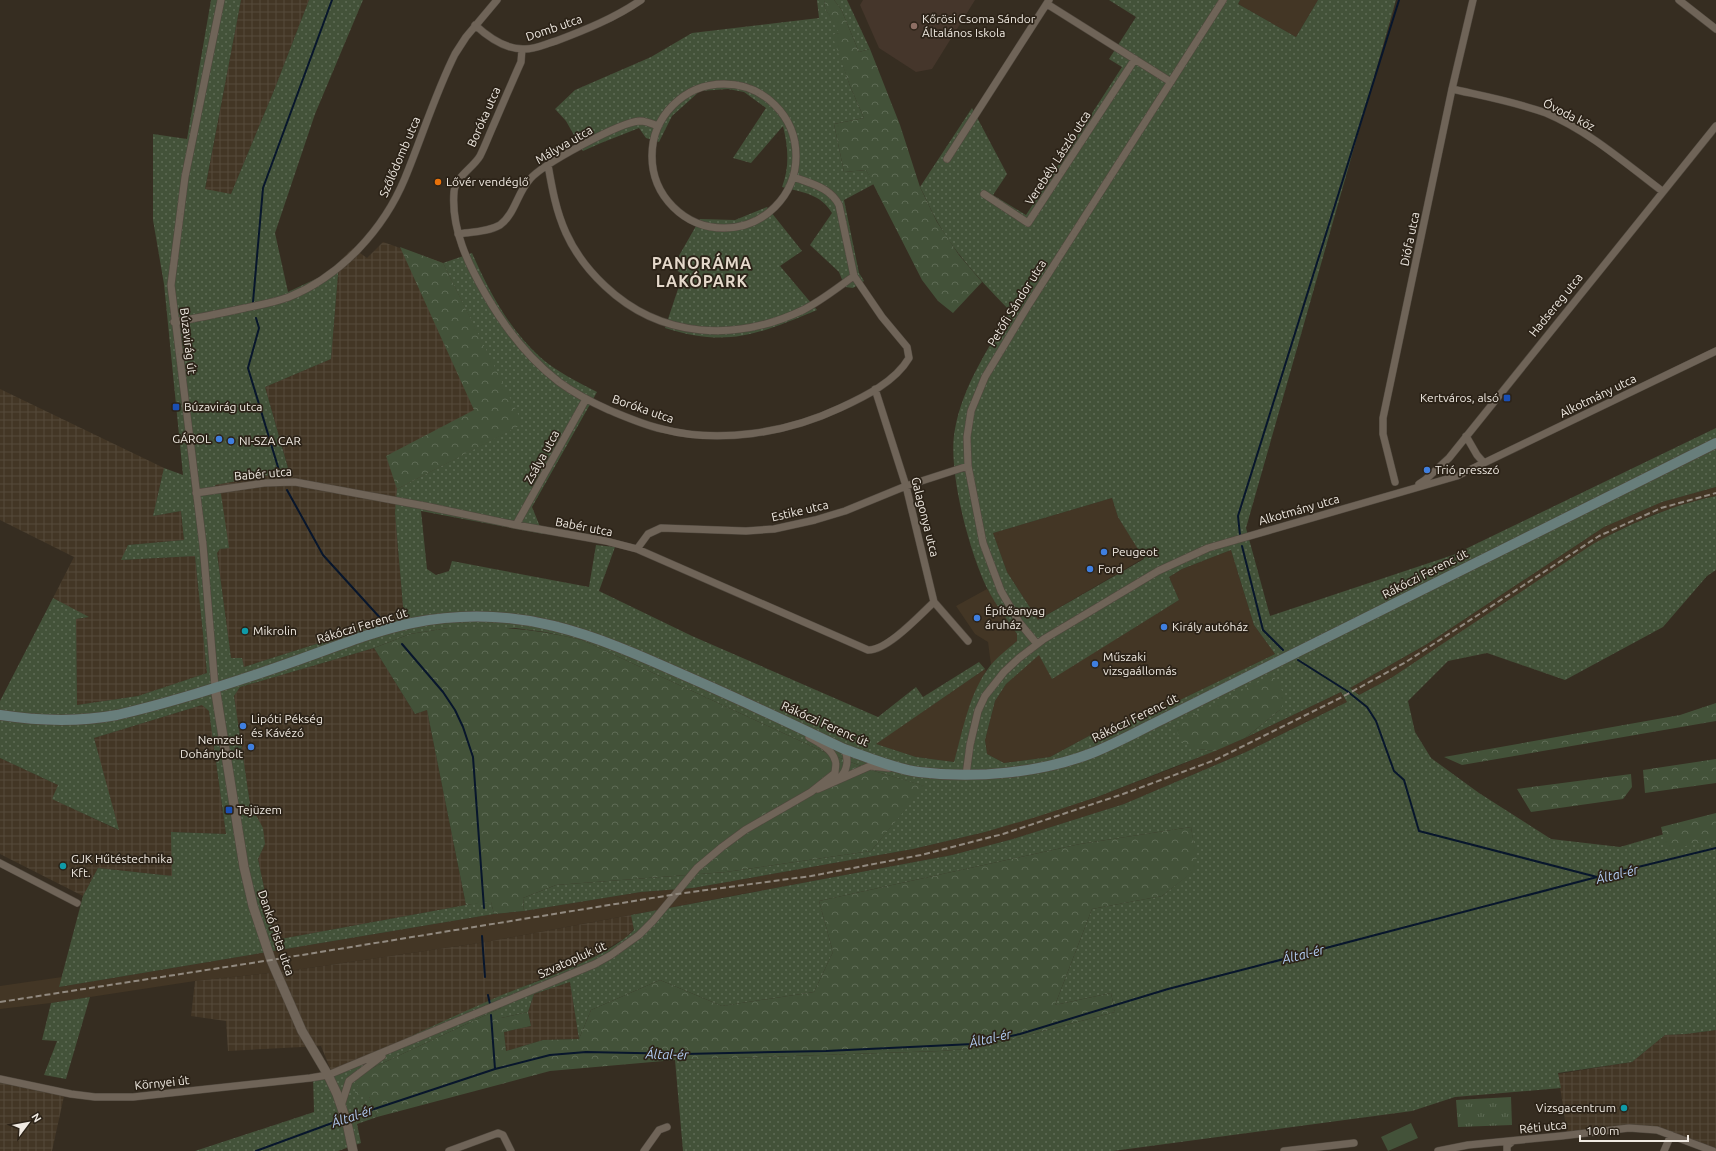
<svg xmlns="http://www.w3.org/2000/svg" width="1716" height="1151" viewBox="0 0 1716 1151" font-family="Ubuntu,sans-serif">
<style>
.built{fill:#433625}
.industrial{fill:url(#industrial-grid)}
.education{fill:#45362b}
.grass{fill:url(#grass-dots);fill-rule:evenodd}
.forest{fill:url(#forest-crowns)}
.park{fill:url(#park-tufts)}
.pitch{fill:#435239}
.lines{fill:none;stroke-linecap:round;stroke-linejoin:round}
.stream{stroke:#08162c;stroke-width:2}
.minor-casing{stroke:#50483e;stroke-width:8}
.tertiary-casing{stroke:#50483e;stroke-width:10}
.secondary-casing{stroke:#50483e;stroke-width:11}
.minor{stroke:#6f6458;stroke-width:7}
.tertiary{stroke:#6f6458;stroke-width:9}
.secondary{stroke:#687e7b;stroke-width:10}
.rail{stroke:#91897f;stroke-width:2;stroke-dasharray:6 3;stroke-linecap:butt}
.education-dot{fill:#8d6e63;stroke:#2c2318;stroke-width:1.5}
.food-dot{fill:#e8710a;stroke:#2c2318;stroke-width:1.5}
.transit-dot{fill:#1a4fb4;stroke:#2c2318;stroke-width:1.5}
.shop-dot{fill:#3f7fe0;stroke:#2c2318;stroke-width:1.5}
.culture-dot{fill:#0f9aa8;stroke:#2c2318;stroke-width:1.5}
.labels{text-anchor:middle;stroke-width:3.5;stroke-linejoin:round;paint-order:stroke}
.poi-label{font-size:12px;fill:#f0eae2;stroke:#2c2318;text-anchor:start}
.street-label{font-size:12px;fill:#f0eae2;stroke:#2c2318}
.water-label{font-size:13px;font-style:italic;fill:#b3cdf5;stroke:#2c2318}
.district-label{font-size:16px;font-weight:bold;letter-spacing:1px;fill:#e5d9cb;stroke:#2c2318}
</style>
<defs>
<pattern id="industrial-grid" width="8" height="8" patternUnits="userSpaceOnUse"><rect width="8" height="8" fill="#433625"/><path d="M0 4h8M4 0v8" fill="none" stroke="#554a3a"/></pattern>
<pattern id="grass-dots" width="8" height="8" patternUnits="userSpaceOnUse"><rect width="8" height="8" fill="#435239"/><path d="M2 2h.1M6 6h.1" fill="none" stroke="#5e6b55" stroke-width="1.8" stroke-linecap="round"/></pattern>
<pattern id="forest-crowns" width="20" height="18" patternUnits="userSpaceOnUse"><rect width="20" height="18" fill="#435239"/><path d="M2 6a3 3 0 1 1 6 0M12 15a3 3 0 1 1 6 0" fill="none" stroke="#5e6b55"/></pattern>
<pattern id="park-tufts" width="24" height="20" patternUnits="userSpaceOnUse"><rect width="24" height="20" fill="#435239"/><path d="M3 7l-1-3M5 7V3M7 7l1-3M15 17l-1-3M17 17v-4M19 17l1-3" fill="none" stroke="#5e6b55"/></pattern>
</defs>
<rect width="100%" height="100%" fill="#362d21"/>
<path class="built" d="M1240,0H1318L1296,37L1238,4Z
M1716,487V496L1702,499L1655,514L1615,532L1391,678L1359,695L1350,688L1427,644L1604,527L1662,502Z
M1112,498L1118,517L1144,558L1038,620L1007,572L993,533Z
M1231,550L1254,625L1275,654L1153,713L1100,730L1050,757L1004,763L987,754L985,740L995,701L1006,684L1021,669L1039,654L1052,678L1179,600L1169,577L1182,569Z
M987,589L1017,634V641L991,665L988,642L975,634L956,606Z
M985,669L986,671L971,702L954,762L916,757L875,744Z
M1341,692L1347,702L1246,752L1124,804L1013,839L952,855L486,942L289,971L195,981L51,1003L0,1009V986L62,977L59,987L494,914L524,911L641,892L693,888L913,849L985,832L1097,797L1173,768L1245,738Z"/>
<path class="industrial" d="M241,0H309L275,88L231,194L205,190Z
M383,242L443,263L523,424L398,489L395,513L404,618L376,625L244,667L231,658L217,553L220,549L229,548L215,485L270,475L290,474L265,387L331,359L339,262L353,248L367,258Z
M0,389L164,468L153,516L181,511L184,540L128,545L122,560L195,556L207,673L138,696L77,705L76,619L88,617L53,598L74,557L0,520Z
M374,648L415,714L427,710L466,905L275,940L258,859L265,844L250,804L234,696L240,687Z
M202,705L209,711L226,834L172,832V876L98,868L83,896L0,854V758L58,785L53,799L118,830L94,738Z
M631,915L634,929L625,938L588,960L496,998L332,1073L321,1046L228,1051L226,1021L191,1016L195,981L289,971L486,942Z
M570,982L579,1039L543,1040L506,1051L504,1032L531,1026L528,1012L534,994Z
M1716,1030V1148L1659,1127L1638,1125L1567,1132L1558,1074L1632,1062L1665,1035L1686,1034Z
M0,1081L64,1096L52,1151H0Z"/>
<path class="education" d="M863,0H975L932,69L916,72L879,48L860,5Z"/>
<path class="grass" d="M211,0H241L205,189L231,194L275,88L309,0H363L315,114L275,233L288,292L324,275L339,262L331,359L265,387L290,475H270L215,485L221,494L229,548L220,549L217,553L231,658H242L244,667L376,625L404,618L395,513L397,489L522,424L443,263L472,253C489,291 508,328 540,357C557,372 578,382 597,392L532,507L543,534L421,511L427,569L436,575L449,571L452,561L589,587L596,545L615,547L599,591L692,636L878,717L916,687L923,697L979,662L985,669L876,744L916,757L954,762C963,730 969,693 990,666C997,657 1008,649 1017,641V634C1007,619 995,604 987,588C969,551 947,469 955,429C963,385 989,348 1010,311C983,283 957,256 938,223C931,211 926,198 920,187L972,108L1007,174L993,195L1026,215L1122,67L1109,59L1136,17L1109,0H1240L1238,4L1296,37L1318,0H1396L1246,528L1270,616L1453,555L1716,428V487L1662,502L1604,527L1427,644L1350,688L1359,695L1391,678L1593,544C1632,523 1672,505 1716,496V570L1707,576L1663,627L1565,680L1487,653L1448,661L1408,701L1415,732L1431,758L1479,793L1551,839L1620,847L1716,819V1030L1686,1034L1665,1035L1632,1062L1558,1073L1561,1088L1455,1097L1412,1111L1113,1151H683L675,1060L941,1051L979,1048L1115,1012L1111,993L1055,1005L1092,909L1162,896L1197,868L1191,827L1080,844L819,901L833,952L814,992L722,1006L660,980L591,1010L579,1039L570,982L534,994L528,1012L501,1018V1008L370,1069L369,1097L377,1117L357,1124L361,1143L338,1151H195L314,1112L313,1075L332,1073C386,1048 440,1022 495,998C537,980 603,961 634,930L631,915L952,855L1013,839L1124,804L1246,752L1347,702L1341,692L1245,738L1281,709L1198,749L1215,751L1097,797L1036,817L985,832L913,849L693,888L641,892L524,911L523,898L556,885L726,872L871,851L924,786L874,771L822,751L582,640L545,632L515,628H448L410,634L374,648L240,687L234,696L250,804L263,828L265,844L258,859L275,940L466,905L491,901L494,914L59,987L83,896L98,868L172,876L171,832L226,834L209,711L202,705L94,738L119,830L52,799L58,785L0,758V701L53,598L89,617L76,619L77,705L138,696L207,673L195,556L121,560L128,545L184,540L181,511L153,516L164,468L183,475L164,284L153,220V134L187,139ZM1112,498L1118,517L1144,559L1038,620L1007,572L993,533ZM1231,550L1254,625L1275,654L1153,713L1100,730L1050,757L1004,763L987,754L985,740L995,701L1006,684L1039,655L1052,679L1179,600L1169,577L1182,569Z
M817,0H824L825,8L840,33L833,35L850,86L864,118L834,124L844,172L866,170L874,184L844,200L859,273L864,281L853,288L845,287L839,272L810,245L832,213C821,194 802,192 782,187C790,166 788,147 783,126L751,163L733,158L766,108L744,92L728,89L700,91L672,116L659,142L646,138L639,128L601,143L583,151L566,121L555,109L575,90L651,57L692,33L819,18Z
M834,0H847L870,49L859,52L841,9Z
M767,207L802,251L780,266L817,310C759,334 728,348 665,328L683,274L672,268L700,219L735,220Z
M90,997L66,1079L44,1075L57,1041L42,1040L51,1003Z"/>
<path class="forest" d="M824,0H834L841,9L859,52L870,49L900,125L920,187L937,222L959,255L982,282L953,313L938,301L922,280L866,170L844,172L834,124L864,118L850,86L832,35L839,33L825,8Z
M400,247L443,263L523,424L397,489L386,456L474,410Z
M485,627C518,628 550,632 582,640L822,751L874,771L925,786L871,851L726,872L556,885L523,898L524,911L494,914L491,902L466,905L427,710L415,714L374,648L410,634L448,628Z
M1273,675L1286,697L1281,709L1245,738L1215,751L1198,749L1182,743L1175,727L1180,722Z
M1716,703V721L1462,765L1444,757L1680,715Z
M1716,759V783L1645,793L1643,770Z
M1631,774L1632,787L1623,799L1531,812L1517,789Z
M1716,813V838L1667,851L1661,827Z
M1191,827L1198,868L1162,896L1092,909L1055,1005L1111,993L1115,1012L979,1048L941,1051L675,1060L550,1071L377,1117L369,1097H355V1089L370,1069L501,1008V1018L528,1012L531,1026L504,1032L506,1051L543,1040L579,1039L591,1010L660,980L722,1006L814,992L833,952L819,901L1080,844Z"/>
<path class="park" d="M1511,1097L1512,1125L1458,1127L1456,1100Z"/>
<path class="pitch" d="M1411,1123L1418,1138L1388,1151L1381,1137Z"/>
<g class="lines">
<path class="stream" d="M253,302L263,188L332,0
M256,318L259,328L248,368L281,477
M287,490L323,555L382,620
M1240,535L1238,516L1399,0
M1242,546L1263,630L1283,650
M402,644L443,692L455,710L463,727L473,757L484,908
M1298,660L1347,691L1367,707L1376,721L1394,771L1404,780L1419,831L1597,877
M482,936L485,977
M488,995L490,1004
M491,1015L495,1069
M347,1118L495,1069L550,1055L586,1052L684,1054L826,1051L973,1044L1020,1034L1168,989L1257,966L1597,877L1716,848
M256,1151L343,1119"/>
<defs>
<path id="minor" d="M1679,0L1716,29
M1047,4L1171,82
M475,25C488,37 504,49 523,49C534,50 545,44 556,41C585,30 615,18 641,0
M522,49L521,62C512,82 503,103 494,124C489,135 485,146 480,156C473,168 455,177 454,192C451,229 468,264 486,295C505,328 529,359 559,382C574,393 591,402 609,410C626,417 644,425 662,429C719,444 787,433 840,408C864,397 895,382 909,358L907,347L882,317L854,276L839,205C830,187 811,184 794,177
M652 156a72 72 0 1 1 144 0a72 72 0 1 1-144 0Z
M1452,89C1483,96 1516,102 1546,113C1589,131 1625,163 1662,191
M947,159L1049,0
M548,165C552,188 556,211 566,233C575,253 589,271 605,286C661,339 736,342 803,310C821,301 837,288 854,276
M984,194L1028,223L1135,59
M458,234C471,232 488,232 500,225C515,214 517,193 530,179C543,164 620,122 640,121C646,121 653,124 658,126
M174,322C198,318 222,313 245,308C260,305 276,302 289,297C341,276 384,229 405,178C422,137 435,94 455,54L466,37L497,0
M875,389L906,486L934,602L968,641
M1466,436L1477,455L1484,463
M1395,482L1383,434V418L1452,89L1473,0
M1419,484L1425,480L1449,458L1716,126
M196,493L264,483L295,482L425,506L516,525L606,541L637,549L868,650C887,651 920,615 934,602
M516,525L586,399
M637,549L648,534L661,528L746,531L774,529L815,520L845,511L906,486L968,466
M1037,644L1019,622L1001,591L983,543L968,466L967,437L971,411L985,377L1029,304L1223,0
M215,687L203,545L171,285L185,177L221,0
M966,775L970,745L978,711L985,696L1004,672L1019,658L1044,639L1158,571L1208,548L1457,476L1716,351
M839,778C848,771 849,758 844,749
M818,789L870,766L889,768
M0,863L77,903
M0,1079L71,1094L95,1097H133L310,1078L328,1075L595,964L611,955L639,935L653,921L697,868L722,847L745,830L811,792L835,773C835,769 837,763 835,760C832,749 818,742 809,737
M341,1106L349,1081L382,1056
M449,1151L498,1133L503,1135L511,1151
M644,1151L659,1130L667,1127
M1284,1151L1354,1143
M1438,1151L1468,1145L1561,1136L1629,1128L1657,1130L1713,1151
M1507,1151V1146L1513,1141
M1664,1151L1671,1135"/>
<path id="tertiary" d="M215,687L244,867L253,906L271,960L302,1031L328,1075L337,1094L347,1123L353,1151"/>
<path id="secondary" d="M0,715C39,721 79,722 117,715C178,701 239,681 298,660C335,647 373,631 412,623C518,602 592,634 686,676C739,699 792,724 844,749C867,757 895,769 919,772C974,779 1041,773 1092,753C1117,743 1140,730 1163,719L1716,443"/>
</defs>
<use href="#minor" class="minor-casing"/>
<use href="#tertiary" class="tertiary-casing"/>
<use href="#secondary" class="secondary-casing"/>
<use href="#minor" class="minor"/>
<use href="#tertiary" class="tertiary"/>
<use href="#secondary" class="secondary"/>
<path class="rail" d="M0,1002L271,960L677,894L811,876L921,855L1003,834L1123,794L1215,760L1342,697L1406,662L1599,536L1661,508L1716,493"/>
</g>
<circle class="education-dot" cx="914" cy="26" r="4"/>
<circle class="food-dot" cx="438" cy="182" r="4"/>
<g class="transit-dot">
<rect x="1503" y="394" width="8" height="8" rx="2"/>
<rect x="172" y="403" width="8" height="8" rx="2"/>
<rect x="225" y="806" width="8" height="8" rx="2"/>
</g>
<g class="shop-dot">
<circle cx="219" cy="439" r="4"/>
<circle cx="231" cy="441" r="4"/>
<circle cx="1427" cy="470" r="4"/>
<circle cx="1104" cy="552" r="4"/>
<circle cx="1090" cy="569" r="4"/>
<circle cx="977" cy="618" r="4"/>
<circle cx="1164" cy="627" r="4"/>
<circle cx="1095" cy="664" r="4"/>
<circle cx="243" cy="726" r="4"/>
<circle cx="251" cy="747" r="4"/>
</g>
<g class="culture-dot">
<circle cx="245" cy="631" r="4"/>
<circle cx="63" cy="866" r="4"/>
<circle cx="1624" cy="1108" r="4"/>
</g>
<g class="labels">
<g class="poi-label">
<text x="922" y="23">Kőrösi Csoma Sándor<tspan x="922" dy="14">Általános Iskola</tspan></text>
<text x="446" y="186">Lővér vendéglő</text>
<text x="1499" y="402" text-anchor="end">Kertváros, alsó</text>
<text x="184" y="411">Búzavirág utca</text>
<text x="211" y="443" text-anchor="end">GÁROL</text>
<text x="239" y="445">NI-SZA CAR</text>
<text x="1435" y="474">Trió presszó</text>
<text x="1112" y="556">Peugeot</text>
<text x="1098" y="573">Ford</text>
<text x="985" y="615">Építőanyag<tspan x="985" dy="14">áruház</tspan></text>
<text x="1172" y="631">Király autóház</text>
<text x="253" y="635">Mikrolin</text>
<text x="1103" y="661">Műszaki<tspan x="1103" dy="14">vizsgaállomás</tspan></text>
<text x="251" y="723">Lipóti Pékség<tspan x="251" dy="14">és Kávézó</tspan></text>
<text x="243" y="744" text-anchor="end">Nemzeti<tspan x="243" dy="14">Dohánybolt</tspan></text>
<text x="237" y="814">Tejüzem</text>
<text x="71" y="863">GJK Hűtéstechnika<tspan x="71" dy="14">Kft.</tspan></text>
<text x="1616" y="1112" text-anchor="end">Vizsgacentrum</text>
</g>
<g class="street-label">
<text transform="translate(554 28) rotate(-19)" y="4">Domb utca</text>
<text transform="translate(1569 115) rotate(27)" y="4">Óvoda köz</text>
<text transform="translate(484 117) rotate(-66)" y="4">Boróka utca</text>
<text transform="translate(564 145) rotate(-30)" y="4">Mályva utca</text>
<text transform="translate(400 157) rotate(-67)" y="4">Szőlődomb utca</text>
<text transform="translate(1058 158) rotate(-57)" y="4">Verebély László utca</text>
<text transform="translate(1410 239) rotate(-78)" y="4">Diófa utca</text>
<text transform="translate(1017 303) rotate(-58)" y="4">Petőfi Sándor utca</text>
<text transform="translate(1556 305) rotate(-51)" y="4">Hadsereg utca</text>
<text transform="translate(188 341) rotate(83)" y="4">Búzavirág út</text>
<text transform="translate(1598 396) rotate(-26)" y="4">Alkotmány utca</text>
<text transform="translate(643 409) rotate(19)" y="4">Boróka utca</text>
<text transform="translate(542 457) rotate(-61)" y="4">Zsálya utca</text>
<text transform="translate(263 474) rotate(-5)" y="4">Babér utca</text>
<text transform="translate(1299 510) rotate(-16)" y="4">Alkotmány utca</text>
<text transform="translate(800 511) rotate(-13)" y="4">Estike utca</text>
<text transform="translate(925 517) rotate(76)" y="4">Galagonya utca</text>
<text transform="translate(584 527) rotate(11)" y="4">Babér utca</text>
<text transform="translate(1425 574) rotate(-27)" y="4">Rákóczi Ferenc út</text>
<text transform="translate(362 626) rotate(-17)" y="4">Rákóczi Ferenc út</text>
<text transform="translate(1135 718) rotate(-26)" y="4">Rákóczi Ferenc út</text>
<text transform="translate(825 724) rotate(24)" y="4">Rákóczi Ferenc út</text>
<text transform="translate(276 933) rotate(71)" y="4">Dankó Pista utca</text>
<text transform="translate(572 960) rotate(-24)" y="4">Szvatopluk út</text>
<text transform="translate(162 1083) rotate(-6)" y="4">Környei út</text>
<text transform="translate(1543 1127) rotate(-6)" y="4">Réti utca</text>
</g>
<g class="water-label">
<text transform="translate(1617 874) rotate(-14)" y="5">Által-ér</text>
<text transform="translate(1303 954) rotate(-14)" y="5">Által-ér</text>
<text transform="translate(990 1038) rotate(-13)" y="5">Által-ér</text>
<text transform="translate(667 1054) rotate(1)" y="5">Által-ér</text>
<text transform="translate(352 1116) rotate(-19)" y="5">Által-ér</text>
</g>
<g class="district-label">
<text x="702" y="269">PANORÁMA<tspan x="702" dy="18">LAKÓPARK</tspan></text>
</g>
</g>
<g transform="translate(28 1123) rotate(58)" stroke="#2c2318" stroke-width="3" paint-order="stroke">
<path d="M0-3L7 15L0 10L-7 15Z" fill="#f0eae2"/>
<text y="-6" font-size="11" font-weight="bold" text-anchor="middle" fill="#f0eae2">N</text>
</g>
<path d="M1580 1135v6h108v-6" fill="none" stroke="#f0eae2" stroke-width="2"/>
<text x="1586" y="1135" font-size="12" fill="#f0eae2" stroke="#2c2318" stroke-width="3" paint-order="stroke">100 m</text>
</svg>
